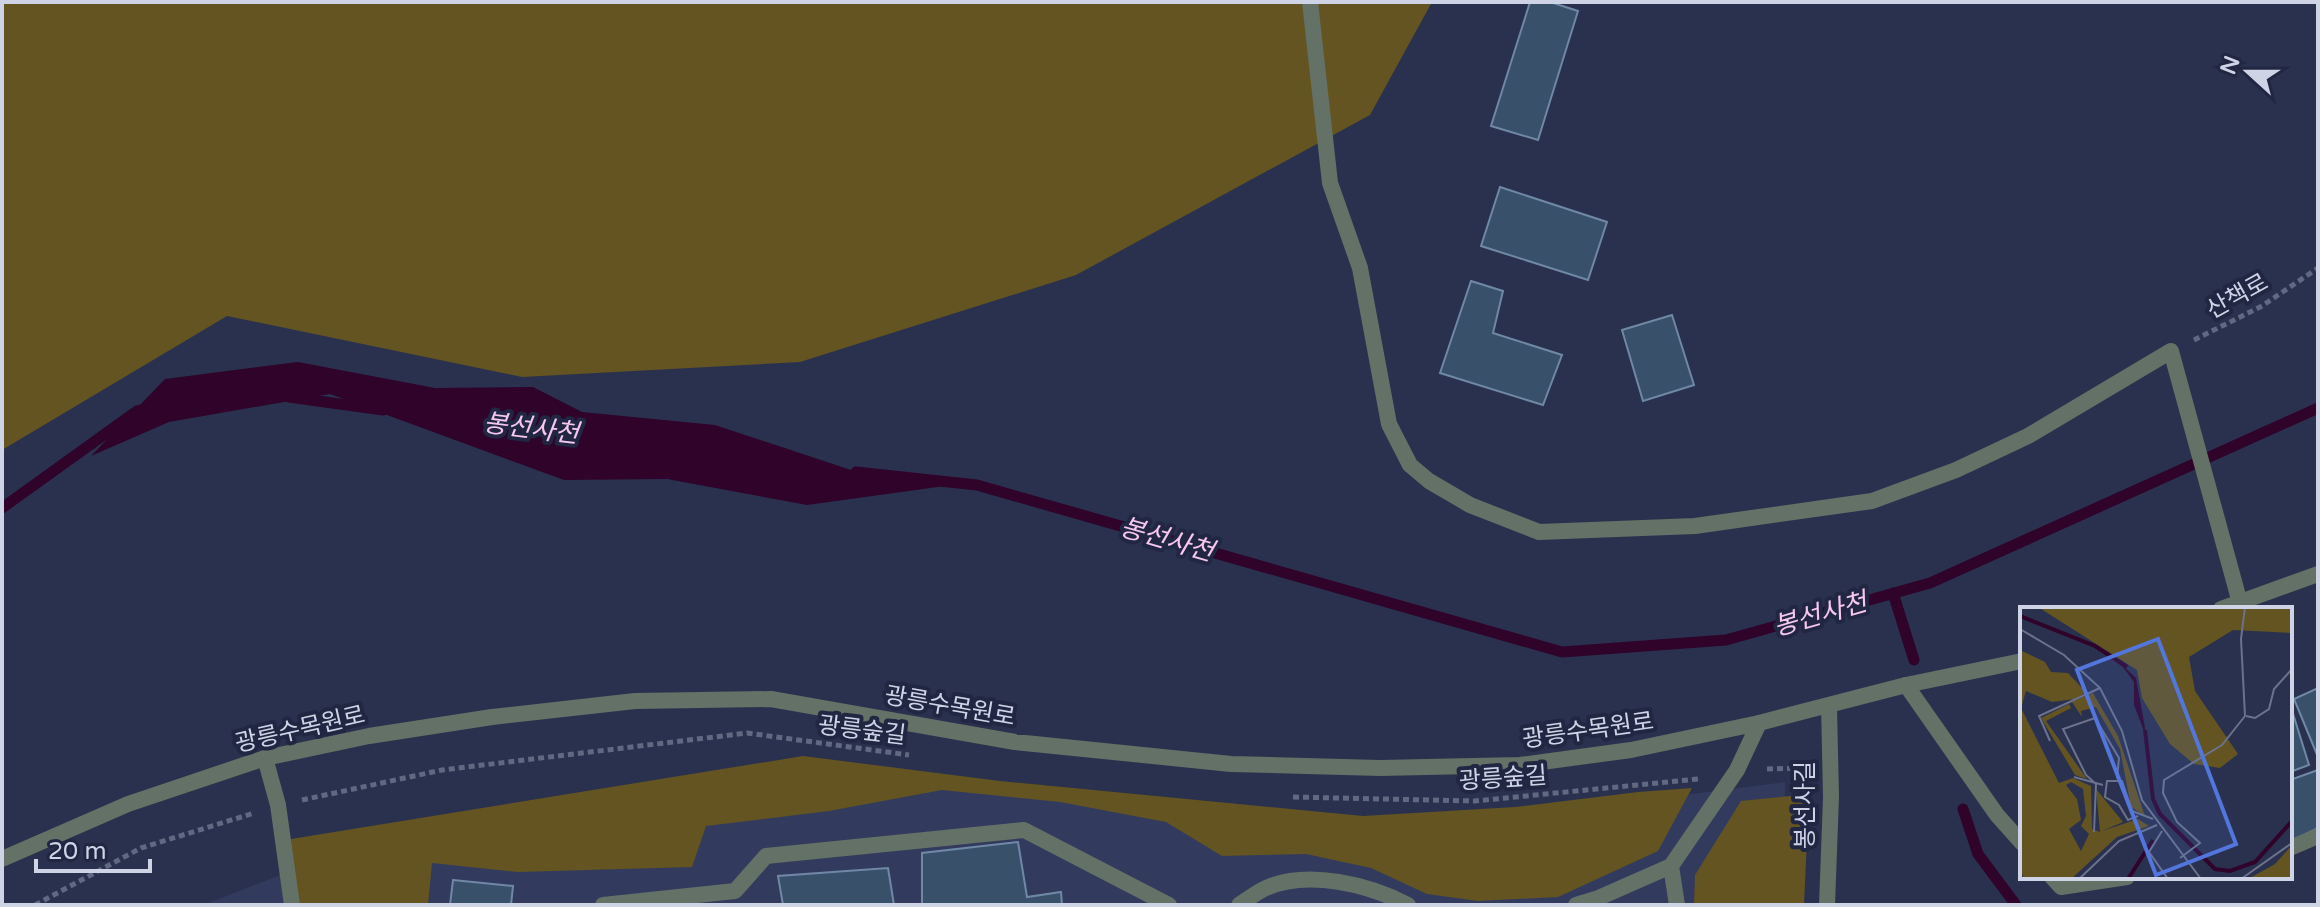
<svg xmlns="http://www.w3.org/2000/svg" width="2320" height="907" viewBox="0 0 2320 907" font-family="'Varela Round','Noto Sans KR',sans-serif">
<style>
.built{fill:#323b5e}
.green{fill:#635421}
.water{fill:#2f032a}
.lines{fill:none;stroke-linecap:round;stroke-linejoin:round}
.stream{stroke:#2f032a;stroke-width:11}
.building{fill:#39506a;stroke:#6f88a5;stroke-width:2}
.path{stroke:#616881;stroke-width:5;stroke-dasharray:6 4;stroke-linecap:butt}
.service{stroke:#637166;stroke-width:16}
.minor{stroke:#637166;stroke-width:16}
.tertiary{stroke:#637166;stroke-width:16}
.labels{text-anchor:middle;stroke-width:8;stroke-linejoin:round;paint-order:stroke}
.street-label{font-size:24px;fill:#ced4e6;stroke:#212743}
.water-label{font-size:26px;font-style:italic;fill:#f7c8ee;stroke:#212743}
.inset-river{fill:none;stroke:#2f032a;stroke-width:4}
.inset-road{fill:none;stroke:#6c728b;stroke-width:2}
.view{fill:#5276dc;fill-opacity:0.15;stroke:#5276dc;stroke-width:4}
.inset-edge{fill:none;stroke:#ced4e6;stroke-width:4}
</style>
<rect width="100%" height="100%" fill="#2a314e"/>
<path class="built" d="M813,775L1366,823L1486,820L1785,782L1784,905H203L301,867Z"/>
<path class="green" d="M2,2H1432L1370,115L1076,275L800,362L522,377L227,316L2,450Z
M803,756L1000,781L1363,816L1515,807L1638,792L1692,788L1658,851L1558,897L1478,901L1427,894L1371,868L1306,854L1222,856L1166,822L1060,802L942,790L829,811L706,826L692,867L518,872L432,863L428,905H296L291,866V839Z
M1809,794L1804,905H1694L1695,875L1741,801Z"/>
<path class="water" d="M298,362L435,388L533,387L582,412L715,425L851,470L945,486L807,505L667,479L564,480L330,394L169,422L91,456L165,379Z"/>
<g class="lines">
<path class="stream" d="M289,397L383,410
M856,472L977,485L1562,652L1726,640L1930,583L2318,408
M2,508L137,411L142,410
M1893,593L1914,660
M1963,809L1978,854L2016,905"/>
</g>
<path class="building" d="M1530,2H1550L1578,11L1538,140L1491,126Z
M1500,187L1607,222L1588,280L1481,246Z
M1471,281L1503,291L1493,333L1562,355L1543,405L1440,373Z
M1672,315L1694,385L1643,401L1622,330Z
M2318,688V757L2294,699Z
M2290,704L2309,765L2290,772Z
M2318,770V828L2290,842V780Z
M1018,842L1027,897L1061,892L1062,905H922V853Z
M888,868L894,905H783L778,876Z
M453,880L513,886L511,905H450Z"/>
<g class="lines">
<path class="path" d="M2194,340L2262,306L2318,268
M1767,769L1805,768
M1293,797L1475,801L1698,779
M302,800L442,770L747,733L909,755
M35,905L141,848L254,813"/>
<path class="service" d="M265,758L278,805L292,905
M1671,866L1677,905
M603,905L735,891L766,856L1024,830L1169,905
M1239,905C1248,899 1257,892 1266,888C1308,869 1370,885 1408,905
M1576,905L1596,899L1671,866L1737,770L1759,723
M1827,905L1831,797"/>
<path class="minor" d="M1310,2L1330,183L1360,268L1389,424L1410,465L1429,481L1470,505L1539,532L1695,526L1872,501L1956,470L2028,436L2171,351L2240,603
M1906,685L1997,815L2022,843
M1829,706L1831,797
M2290,848L2318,836
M2052,877L2061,887L2127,877"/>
<path class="tertiary" d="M2221,609L2318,574
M2,859L128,804L265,758L369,736L492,717L635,701L771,699L1015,742L1231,764L1380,768L1520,765L1631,750L1759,723L1906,685L2022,661"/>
</g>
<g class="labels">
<g class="street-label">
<text transform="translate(2237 296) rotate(-29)" y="8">산책로</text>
<text transform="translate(950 706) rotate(10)" y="8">광릉수목원로</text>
<text transform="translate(300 729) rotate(-13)" y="8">광릉수목원로</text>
<text transform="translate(862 730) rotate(7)" y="8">광릉숲길</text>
<text transform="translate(1588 730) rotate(-8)" y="8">광릉수목원로</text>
<text transform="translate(1503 778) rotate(-4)" y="8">광릉숲길</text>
<text transform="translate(1805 805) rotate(-90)" y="8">봉선사길</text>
</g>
<g class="water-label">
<text transform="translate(531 428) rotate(7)" y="9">봉선사천</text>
<text transform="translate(1167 539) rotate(16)" y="9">봉선사천</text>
<text transform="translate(1820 614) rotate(-16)" y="9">봉선사천</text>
</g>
</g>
<g transform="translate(2020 607)">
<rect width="272" height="272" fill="#2a314e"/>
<path d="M18,0H272V26L213,23L169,50L175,84L218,147L200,161L174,157L150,137L122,91L117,63ZM0,43L25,55L31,65L48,66L63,82L64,87L55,92L32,95L6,84L1,101L39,176L53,171L71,179L72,222L80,225L76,182L103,215L82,224L118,212L129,219L97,230L51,272H4L0,261ZM51,175L63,182L66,209L61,219L69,227L61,244L49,222L61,213L57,192L46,178ZM73,86L98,129L125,209L111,200L100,142L76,100L61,104L62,110L52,95ZM49,97L51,101L26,114L67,172L55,168L21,111ZM272,238V272H228L255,257Z" fill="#635421" fill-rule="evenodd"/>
<path d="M100,56L116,71L127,132L114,98V75Z" fill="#2f032a"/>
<path class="inset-river" d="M0,9L75,39L107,60M125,123L133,192L140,207L195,262L210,264L235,255L272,214M108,272L133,233"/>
<path class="inset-road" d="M225,0L221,32L225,109M0,22L44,48L80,81L102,124L122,193L181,272M226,109L235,111L249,102L254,82L272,62M30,134L19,109L80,81M54,170L83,178M118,209L108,213L99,198L85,190L87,174H102L112,204L133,212M142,224L129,245L148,272M74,225L76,177L66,168L43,122L75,111L99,151L97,171M160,251L180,236L157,215L143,186L144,173L202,138L225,109M59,272L99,234L137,218M221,272L272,236"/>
<path class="view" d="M138,32L216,237L136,268L57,63Z"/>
<rect width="272" height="272" class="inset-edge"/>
</g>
<rect width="2320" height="907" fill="none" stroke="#ced4e6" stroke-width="8"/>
<g transform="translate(2248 72) rotate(291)" stroke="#212743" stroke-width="6" paint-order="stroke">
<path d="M0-6L14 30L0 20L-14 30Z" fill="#ced4e6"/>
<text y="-12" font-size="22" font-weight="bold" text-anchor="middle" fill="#ced4e6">N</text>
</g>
<path d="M36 859v12h114v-12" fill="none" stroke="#ced4e6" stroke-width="4"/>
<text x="48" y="859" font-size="24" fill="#ced4e6" stroke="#212743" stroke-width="6" paint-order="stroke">20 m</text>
</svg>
